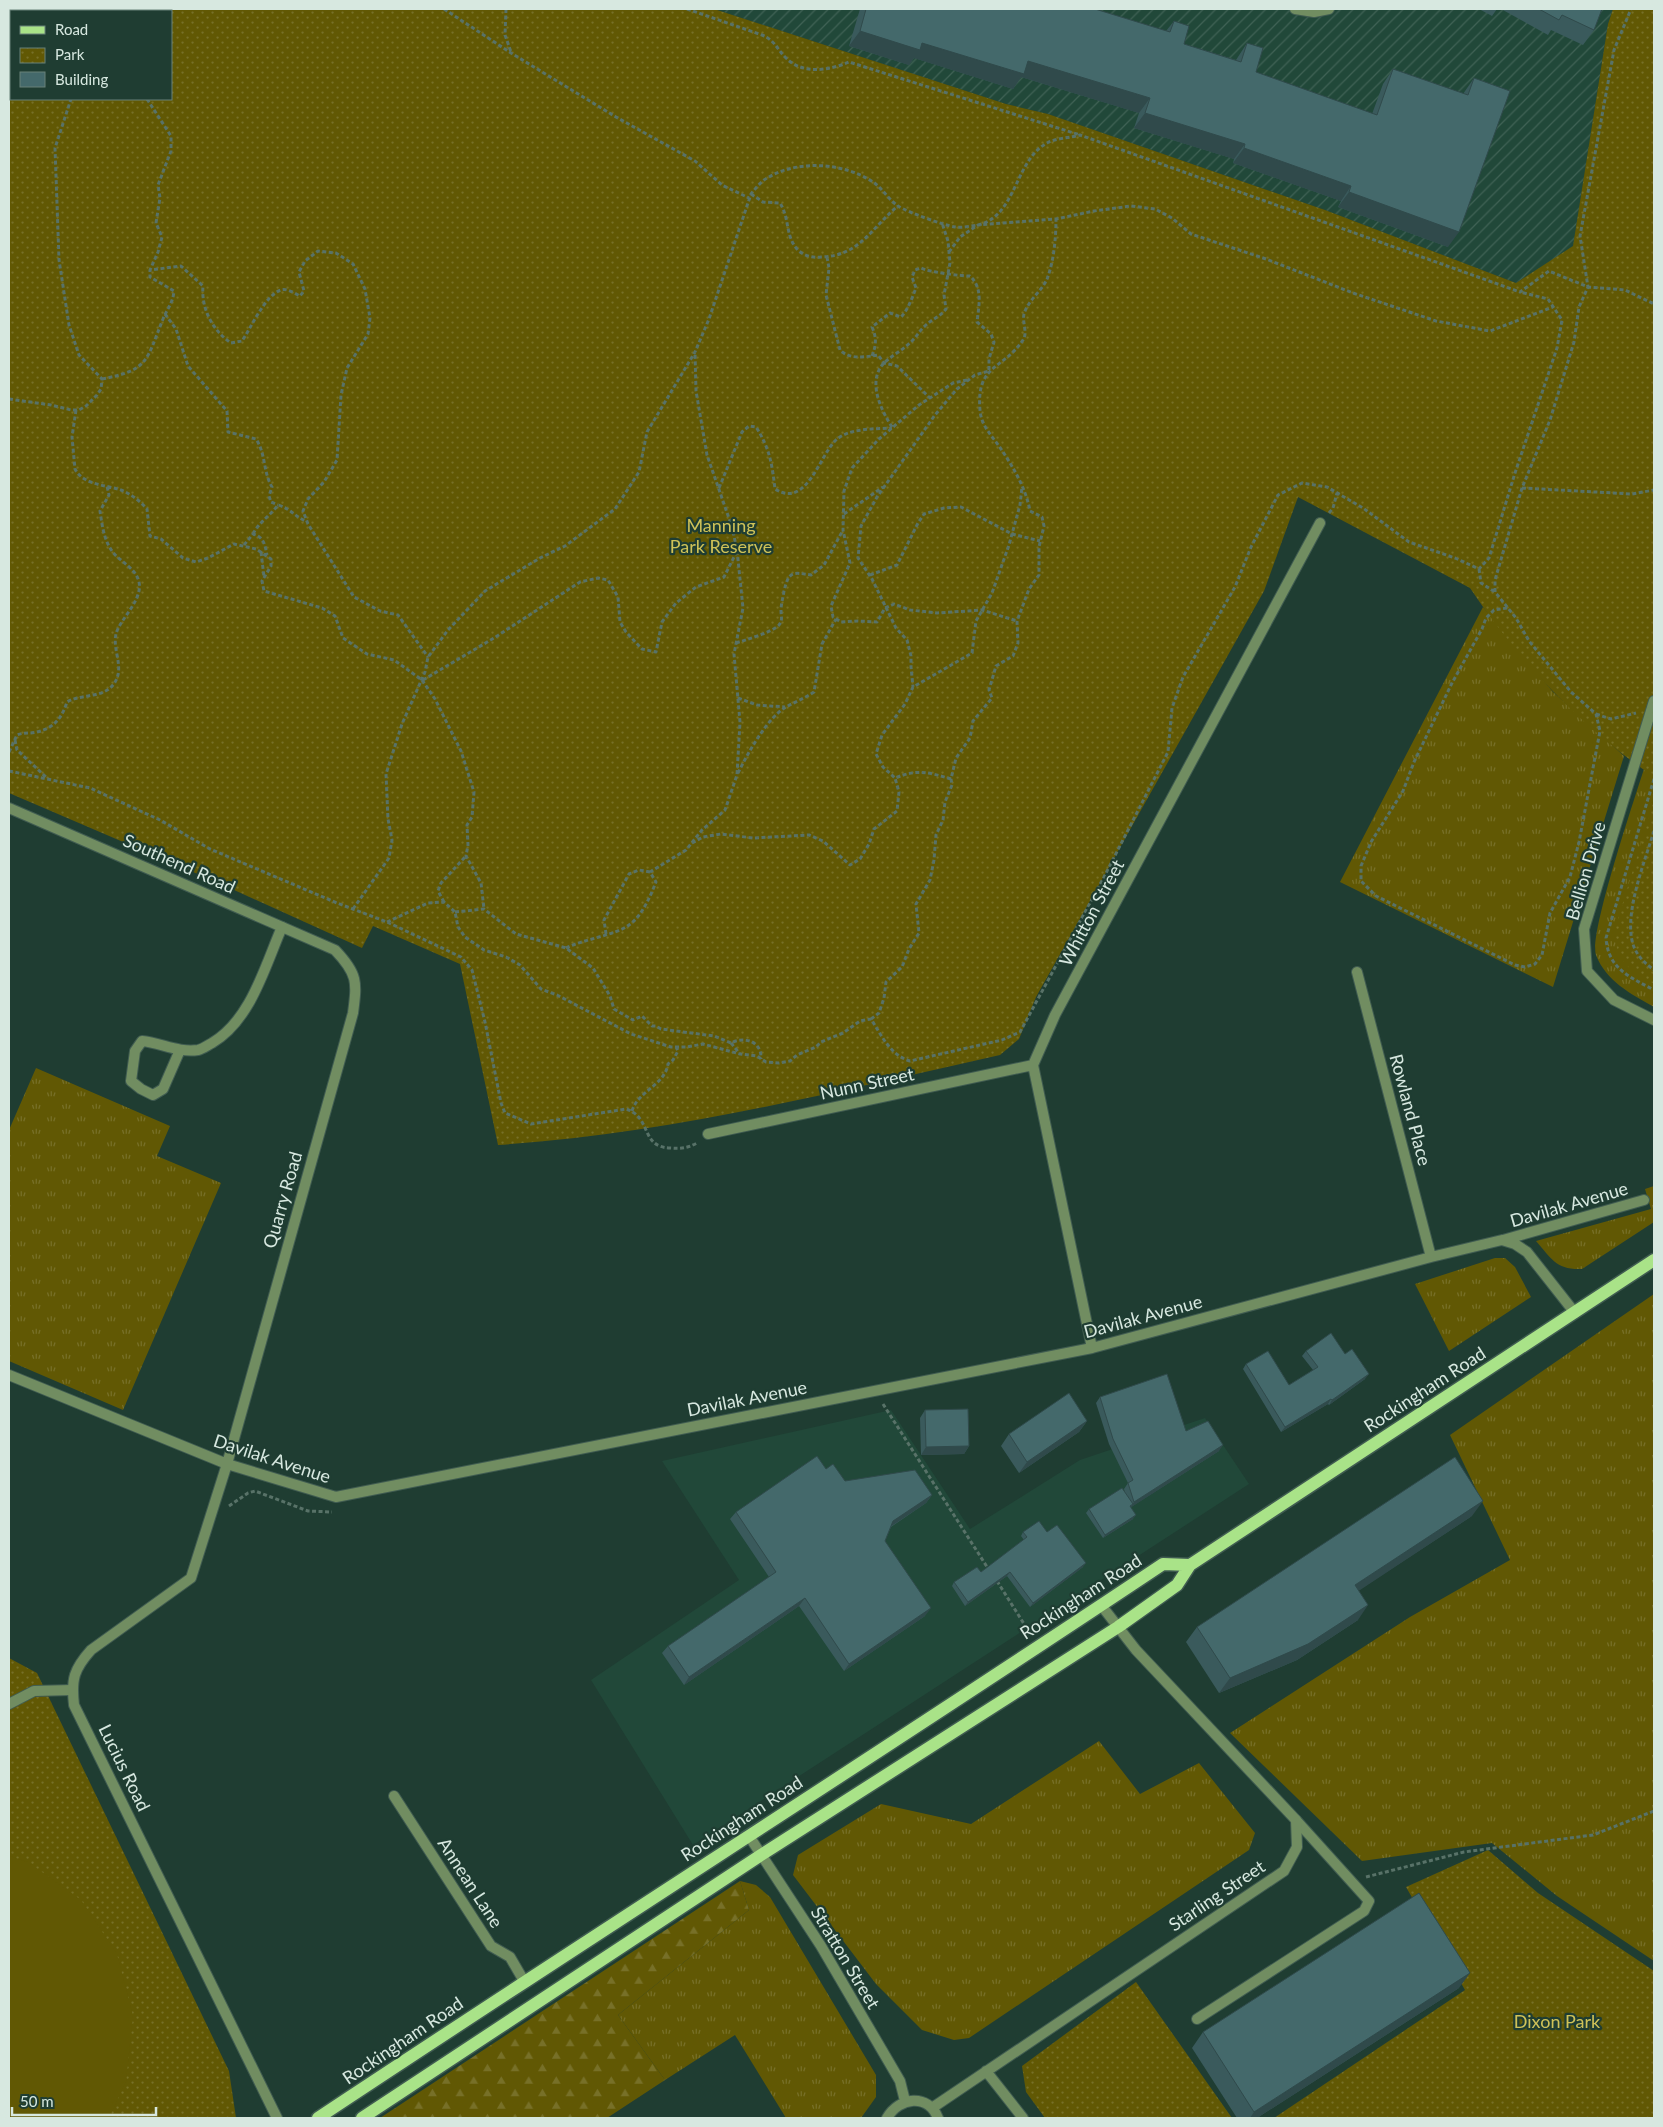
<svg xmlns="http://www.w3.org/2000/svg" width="1663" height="2127" viewBox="0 0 1663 2127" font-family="Lato,sans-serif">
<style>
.built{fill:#214839}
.industrial{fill:url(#industrial-furrows)}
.grass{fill:url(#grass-tufts)}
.forest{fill:url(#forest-firs)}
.park{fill:url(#park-dots);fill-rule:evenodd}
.pitch{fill:#615804}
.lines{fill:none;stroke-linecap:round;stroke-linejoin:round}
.lane-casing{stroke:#405c51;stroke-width:12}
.street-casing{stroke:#405c51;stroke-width:12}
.primary-casing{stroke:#405c51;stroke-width:15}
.path{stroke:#587268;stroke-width:3;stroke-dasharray:4 2.5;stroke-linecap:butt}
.lane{stroke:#718d61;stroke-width:10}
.street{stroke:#718d61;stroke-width:10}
.primary{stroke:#a9e388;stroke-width:12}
.wall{fill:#3a5a5c}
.shaded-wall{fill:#304a4b}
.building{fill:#44696b;stroke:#304a4b}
.labels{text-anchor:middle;stroke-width:4.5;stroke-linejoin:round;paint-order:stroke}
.park-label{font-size:18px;fill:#cfc258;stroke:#1f3d32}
.street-label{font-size:18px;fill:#d7e8e0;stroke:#1f3d32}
</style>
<defs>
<pattern id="industrial-furrows" width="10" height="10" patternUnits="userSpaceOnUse" patternTransform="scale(1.25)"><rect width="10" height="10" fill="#214839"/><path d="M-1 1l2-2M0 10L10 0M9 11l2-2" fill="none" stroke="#406255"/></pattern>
<pattern id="grass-tufts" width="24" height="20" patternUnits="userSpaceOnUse" patternTransform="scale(1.25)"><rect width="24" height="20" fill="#615804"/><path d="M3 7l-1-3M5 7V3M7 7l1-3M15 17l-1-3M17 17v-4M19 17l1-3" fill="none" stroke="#777028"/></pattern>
<pattern id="forest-firs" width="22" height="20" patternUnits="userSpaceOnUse" patternTransform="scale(1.25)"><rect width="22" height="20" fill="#615804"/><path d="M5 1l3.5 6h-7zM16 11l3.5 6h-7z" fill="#777028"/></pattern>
<pattern id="park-dots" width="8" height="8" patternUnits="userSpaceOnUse" patternTransform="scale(1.25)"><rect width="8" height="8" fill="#615804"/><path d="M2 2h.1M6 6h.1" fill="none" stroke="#777028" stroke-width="1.8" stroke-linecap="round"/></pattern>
</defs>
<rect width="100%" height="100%" fill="#1f3d32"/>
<path class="built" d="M891,1410L970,1529L1080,1460L1205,1418L1249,1484L693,1845L591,1680L739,1580L662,1461Z"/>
<path class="industrial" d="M714,9H1613L1608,24L1573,247L1516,283L1325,210L1048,114L1006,104Z"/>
<path class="grass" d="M1483,607L1553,692L1624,756L1553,987L1340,882Z
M1654,738V1007C1631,994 1606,981 1596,955C1588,932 1644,771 1654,738Z
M36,1068L170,1126L157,1156L221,1183L123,1410L9,1361V1130Z
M1654,1186V1222L1582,1269C1556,1270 1552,1259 1536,1241L1651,1209L1645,1189Z
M1495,1258H1505L1515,1267L1531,1297L1449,1351L1415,1284Z
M1654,1294V1961L1557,1896L1492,1843L1362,1861L1230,1733L1410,1617L1510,1560L1450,1435Z
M1099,1741L1140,1794L1199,1763L1255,1833L1249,1850L969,2038L954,2040L922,2030L876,1984L793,1875L798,1855L881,1804L971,1824Z
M740,1881L756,1885L770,1897L876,2075V2097L861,2118H786L735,2035L665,2080L618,2015L749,1910Z"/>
<path class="forest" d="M740,1881L749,1910L618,2015L665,2080L607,2118H380Z"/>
<path class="park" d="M9,9H714L1006,104L1048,114L1325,210L1516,283L1573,246L1608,24L1613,9H1654V777C1582,728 1519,661 1470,588L1298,497L1264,591L1036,997L1019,1039L1000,1055C834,1092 668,1134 498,1145L460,964L373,926L362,948L221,884L9,793ZM11,11H171V99H11Z
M1654,801V984C1629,969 1617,963 1614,932Z
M9,1658L37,1673L229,2071L236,2118H9Z
M1488,1850L1538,1893L1654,1971V2118H1274L1465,1990L1406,1887Z
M1136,1982L1232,2118H1045L1026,2092L1022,2066Z"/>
<path class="pitch" d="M9,1856L28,1862L81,1900L117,1954L133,2016L126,2081L109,2118H9Z"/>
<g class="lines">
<defs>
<path id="lane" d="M180,1050L163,1089L153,1095L141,1089L131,1081L135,1051L142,1041C161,1043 179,1053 198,1050C203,1049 208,1045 212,1043C251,1020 265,966 282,927
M9,1704L34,1691L72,1690
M1197,2019L1364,1911L1369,1901L1296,1820"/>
<path id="street" d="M1295,9L1314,12L1329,9
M1654,701L1584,929L1587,971L1614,1000L1654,1020
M9,808L335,950C358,974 357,982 353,1013L227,1464L191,1578L91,1650C74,1669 71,1679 74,1705L277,2118
M1357,972L1431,1257
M708,1134L1033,1065
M1503,1240L1644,1200
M1092,1348L1033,1065L1055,1015L1320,523
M9,1375L227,1464L336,1497L1092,1348L1431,1257L1502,1240L1515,1244L1527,1252L1575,1313
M394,1796L491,1946L510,1957L524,1981
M749,1836L821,1946L900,2081L905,2101
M986,2071L1023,2118
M932,2108L1284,1871L1297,1847L1296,1820L1136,1650L1101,1605
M887,2118C899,2097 928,2093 938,2118"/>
<path id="primary" d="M318,2118C598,1932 883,1751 1163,1564L1190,1565
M362,2118L761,1855L1118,1627L1177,1585L1190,1565L1654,1260"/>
</defs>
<use href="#lane" class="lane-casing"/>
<use href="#street" class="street-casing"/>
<use href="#primary" class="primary-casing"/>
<path class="path" d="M81,9L82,11
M444,9L511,53L616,117L695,161L722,185L749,198
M506,9L505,35L511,52
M687,9L762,35C776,41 777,50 787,59C804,75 830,70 849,62L1080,135
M87,11H98
M130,11L132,9
M147,99L171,136V151L158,185L160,198L156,223L162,237L158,252L150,270L181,266L203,286C201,308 212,330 231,343L242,341C251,328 265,295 281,290C287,288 294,293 300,296L304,291L299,272L305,261L318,251L336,253L353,264L365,289L370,318L368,334L347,368L341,395L337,460L324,482L308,499L303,511L308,524L354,597L380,611L398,615L428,657
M751,194L763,202L780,203C790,219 785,235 797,249C803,256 813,258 821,257C860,256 871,228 898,206
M949,252L960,237L978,225L1056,219L1094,211L1131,206L1155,209L1172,218L1191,234L1266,259L1353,293L1436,321L1490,331L1553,307
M827,257L829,268L826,295L840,350C850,360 865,357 878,355L884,363L897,366L930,398
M165,314L176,329L188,366L227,411L228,432L256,439C266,454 263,472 272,487L269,496L271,502L278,505
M872,356C876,346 877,338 872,327L890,313L901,317C908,310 912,298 916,288L912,277L915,270L921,268C929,272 960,276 970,276C983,288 979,305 977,322L991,334L994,342L989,359V371L975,375L957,389L935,415L877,497L861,526L858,558L872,579L896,628L907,640L911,656V667L913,687
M102,379C149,370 146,361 163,319C167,309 173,303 174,291L150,277V270
M967,380L953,383L919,405L879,439L852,468L844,491L843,530L850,563L831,606L833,617L841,622L858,621L877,622L885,608L894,604L910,610L937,613L982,610L1017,621
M9,399L51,405L71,410H79L86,406L97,395L101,389L102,379L79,355L69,325L59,260L55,148L71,99
M76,410L72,437L75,469C83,485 106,485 121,490C131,494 140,501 147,509L150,536L161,539L183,558L196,562L208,558L234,544L256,549L271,559V566L262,581L264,591L322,608L335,616L343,638L367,654L394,660L422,680L435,699L461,751L474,792L472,817L467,825L468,845L466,856L481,883L484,909
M892,427C881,410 866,380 885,362C893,355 904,349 912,341C917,336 920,330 925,326C932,319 940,317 946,309L944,295L950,263L948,241L942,223
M719,488L742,432L749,426L756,427C770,449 772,464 775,489C807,509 819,456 836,440C849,428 875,429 892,428
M1522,488L1632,494L1654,490
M1329,513L1333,508L1337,493
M844,514L883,487
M253,534C259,522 271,515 278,505C290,508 295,517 306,521
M244,545L253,534C264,537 265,545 267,555
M261,552L264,577
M1479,569L1481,583L1495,592
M870,575L897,565L918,523L924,514L944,508L961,507L1012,534L1040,541
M1507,608L1494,610L1486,618L1482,629L1452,683L1414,762L1403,791L1371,842L1361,866V881L1376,896L1515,965L1525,967L1535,964L1542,955L1550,913L1570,877L1579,842L1600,731L1596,714L1571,692L1529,641L1516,618L1495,592V580L1522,488L1550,420L1574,342L1579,307L1588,287L1580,236L1614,50L1631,9
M736,643C745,640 773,632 779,625C783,620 781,617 781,611C781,604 783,598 784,591C789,571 792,572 811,575L824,565L843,530
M423,680L494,638L580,582L598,578L608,580L618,597L620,622L626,632L642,649L656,652L662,622L676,603L696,587L724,577L737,551
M738,698L757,705L785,707
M1596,714L1611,719L1636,713
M15,740L17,750L47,778
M9,752L17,735C24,732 30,734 37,732C54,728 62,718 67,702C80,694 103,698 113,685C126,669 112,651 116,634C120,619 143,600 139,582C136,568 120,562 112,551C104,540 102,525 100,511L109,495L107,486
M9,771L90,788L160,820L210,849L337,903L387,922L461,957L472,970L485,1022L501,1103L505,1113L531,1124L626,1109C652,1117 640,1147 670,1148C681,1149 688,1148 697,1143
M738,773C748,753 767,718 786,707C795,702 805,698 814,692L822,644L836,619
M951,779C928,772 917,769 895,778L883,767L876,754L882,735L905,704L913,687L972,653L976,621L992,593L1009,545L1020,505L1022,487
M1654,779L1606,938C1608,969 1630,977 1654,990
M1654,831C1645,861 1622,917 1634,947C1638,957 1646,964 1654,970
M692,843L703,837L721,834L753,838L809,835L823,841L850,865L860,859L869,844L874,829L897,811L899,792L895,778
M444,902L438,891L441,883L466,856
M353,909L389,858L392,840L388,819L386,774L402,724L425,672L428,657L448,630L485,591L540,558L565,546L615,509L639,472L647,432L695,352L709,319L751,194C755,189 760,183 764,180C795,159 843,162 873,182C882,188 888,199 898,206C907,212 943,225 955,227C961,228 971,226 978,225C1017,216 1014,161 1047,143C1056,138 1070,138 1080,135L1520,292L1549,271L1588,287L1625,290L1654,304
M455,912L484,909L516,934L566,948L593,968L610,996L614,1009L633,1020L642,1016L652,1026H656L661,1029L714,1036L731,1043C744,1036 762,1041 761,1059
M387,922L428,903L444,902L455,912L458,927L465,937L484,950L506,957L520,965L541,989L557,995L631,1034L671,1047H687L703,1044L740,1054L757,1056L766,1062L779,1063L790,1061L797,1055L816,1047L821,1042L843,1033L860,1021L871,1019C882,1036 890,1055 910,1061L1002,1040L1020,1032L1104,877L1168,752L1172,708L1183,677L1235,587L1251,547L1278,495L1302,483L1327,487L1363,508L1409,542L1455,558L1479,569L1489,558L1515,473L1557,348L1562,320L1548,299L1520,292
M606,934L604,920L629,874L639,870L650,872
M566,948C584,939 613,936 629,925C642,916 650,897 656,882L650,872L686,850L702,830L725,810L737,775L740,722L734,654L743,608L737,550L732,527L707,455L696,391L695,352
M871,1019L879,1013L884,998L886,982L902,967L909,949L919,933L916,904L930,880L934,860L936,835L943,820L945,802L952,785L951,779L956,758L970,738L973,721L992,698L989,690L996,666L1013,656L1018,643L1017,621L1029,589L1039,575V547L1044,526L1042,517L1030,511C1026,488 1012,465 999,446C991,435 981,425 980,410C976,364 1003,370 1023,340C1028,333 1022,322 1024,314C1028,300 1042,291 1047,279C1054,261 1056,237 1056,219
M731,1043L740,1054
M632,1111C638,1091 665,1085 668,1064L673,1060L678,1051L676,1047
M883,1404L989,1570
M229,1506L248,1493L255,1491L308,1511L332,1512
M997,1581L1031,1635
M1366,1877L1464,1852L1593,1835L1654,1811"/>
<use href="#lane" class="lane"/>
<use href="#street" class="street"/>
<use href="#primary" class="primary"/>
</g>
<path class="wall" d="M860,9H1095L1166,31L1174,21L1184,44L1236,60L1247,43L1256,72L1372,114L1383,84L1393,69L1463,94L1474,78L1448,247L1338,207L1341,201L1233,163L1234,159L1134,128L1139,113L1021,77L1013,89L914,58L909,65L849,46Z
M1479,9H1497L1492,16Z
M1501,9H1602L1594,30L1583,45L1551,30L1548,35Z
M1306,1351L1345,1354L1365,1379L1329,1405L1328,1404L1281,1432L1243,1369L1246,1364L1289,1385L1313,1370L1302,1356Z
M1100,1397L1186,1431L1219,1451L1131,1507L1133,1519L1103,1538L1086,1513L1089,1509L1125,1493L1124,1489L1128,1483L1109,1444L1096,1403Z
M925,1410L969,1446L964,1454L921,1455L920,1418Z
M1087,1421L1079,1432L1019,1473L1001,1446L1009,1434Z
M826,1469L845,1481L932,1495L926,1503L891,1527L885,1541L925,1616L844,1671L799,1606L684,1685L662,1653L668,1646L769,1577L730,1519L736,1512Z
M1472,1516L1359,1590L1358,1620L1297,1660L1219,1693L1186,1642L1197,1627Z
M1023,1532H1047L1083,1567L1030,1607L1007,1576L965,1606L952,1586L954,1582L981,1572L1024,1540L1021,1536Z
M1459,1988L1257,2118H1237L1192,2048L1203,2032Z"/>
<path class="shaded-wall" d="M860,31L1028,61L1150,98L1139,113L1021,77L1013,89L914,58L909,65L849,46Z
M1145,113L1245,144L1234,159L1134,128Z
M1244,148L1351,186L1341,201L1233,163Z
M1349,192L1459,232L1448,247L1338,207Z
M1369,1374L1365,1379L1329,1405L1332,1400Z
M1331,1399L1328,1404L1281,1432L1285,1427Z
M1087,1421L1079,1432L1019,1473L1027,1462Z
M1223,1445L1219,1451L1130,1508L1134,1502Z
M969,1446L964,1454L921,1455L926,1447Z
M932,1495L926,1503L887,1529L893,1521Z
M1483,1501L1472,1516L1345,1600L1355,1585Z
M1136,1515L1133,1519L1103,1538L1105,1535Z
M1086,1563L1083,1567L1030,1607L1033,1603Z
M1010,1572L1007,1576L965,1606L968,1602Z
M805,1598L799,1606L684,1685L689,1677Z
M1368,1605L1358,1620L1297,1660L1219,1693L1230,1678Z
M931,1608L925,1616L844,1671L849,1664Z
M1470,1973L1459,1988L1257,2118H1250L1254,2112Z"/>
<path class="building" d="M866,9H1095L1170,32L1174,21L1189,26L1184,44L1241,62L1247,43L1263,48L1256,72L1377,115L1393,69L1468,95L1474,78L1510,91L1459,232L1349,192L1351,186L1244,148L1245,144L1145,113L1150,98L1028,61L1024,74L922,43L920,50L860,31Z
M1539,9H1602L1594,30L1562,15L1559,20Z
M1331,1333L1345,1354L1352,1349L1369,1374L1332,1400L1331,1399L1285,1427L1246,1364L1268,1351L1289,1385L1318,1367L1306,1351Z
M1167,1374L1186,1431L1208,1421L1223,1445L1134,1502L1128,1483L1133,1480L1113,1439L1100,1397Z
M1069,1393L1087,1421L1027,1462L1009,1434Z
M968,1409L969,1446L926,1447L925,1410Z
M817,1456L826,1469L833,1464L845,1481L915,1470L932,1495L893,1521L885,1541L931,1608L849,1664L805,1598L689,1677L668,1646L776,1572L736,1512Z
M1455,1457L1483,1501L1355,1585L1368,1605L1308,1644L1230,1678L1197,1627Z
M1122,1488L1133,1504L1130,1506L1136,1515L1105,1535L1089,1509Z
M1039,1521L1047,1532L1057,1525L1086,1563L1033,1603L1010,1572L968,1602L954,1582L977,1567L981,1572L1027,1537L1023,1532Z
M1419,1893L1470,1973L1254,2112L1203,2032Z"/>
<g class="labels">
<g class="park-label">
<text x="721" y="532">Manning<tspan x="721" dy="21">Park Reserve</tspan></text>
<text x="1557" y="2028">Dixon Park</text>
</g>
<g class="street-label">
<text transform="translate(179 864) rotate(24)" y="6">Southend Road</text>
<text transform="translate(1586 871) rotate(-74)" y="6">Bellion Drive</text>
<text transform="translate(1092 913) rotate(-62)" y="6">Whitton Street</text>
<text transform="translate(867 1084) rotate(-12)" y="6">Nunn Street</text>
<text transform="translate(1410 1110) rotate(75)" y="6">Rowland Place</text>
<text transform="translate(283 1200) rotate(-74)" y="6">Quarry Road</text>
<text transform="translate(1569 1205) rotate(-16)" y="6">Davilak Avenue</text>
<text transform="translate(1143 1317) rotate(-15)" y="6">Davilak Avenue</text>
<text transform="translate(1425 1390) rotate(-33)" y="6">Rockingham Road</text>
<text transform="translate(747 1399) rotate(-11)" y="6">Davilak Avenue</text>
<text transform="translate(272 1459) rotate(18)" y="6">Davilak Avenue</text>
<text transform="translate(1081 1597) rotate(-33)" y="6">Rockingham Road</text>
<text transform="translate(124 1768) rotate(64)" y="6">Lucius Road</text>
<text transform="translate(742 1819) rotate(-33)" y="6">Rockingham Road</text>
<text transform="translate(470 1883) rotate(57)" y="6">Annean Lane</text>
<text transform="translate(1217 1896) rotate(-34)" y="6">Starling Street</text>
<text transform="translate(845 1958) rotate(59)" y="6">Stratton Street</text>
<text transform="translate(403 2041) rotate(-34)" y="6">Rockingham Road</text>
</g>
</g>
<rect width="1663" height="2127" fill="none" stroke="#d7e8e0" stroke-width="20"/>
<rect x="10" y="10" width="162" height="90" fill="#1f3d32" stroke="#698178"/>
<rect x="20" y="26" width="25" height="8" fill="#a9e388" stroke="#698178"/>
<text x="55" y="35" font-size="15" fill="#d7e8e0">Road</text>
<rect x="20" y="48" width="25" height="15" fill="url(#park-dots)" stroke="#698178"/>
<text x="55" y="60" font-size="15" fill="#d7e8e0">Park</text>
<rect x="20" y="72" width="25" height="15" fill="#44696b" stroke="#698178"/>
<text x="55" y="85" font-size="15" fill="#d7e8e0">Building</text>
<path d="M12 2107v8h144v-8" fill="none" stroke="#d7e8e0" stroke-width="2.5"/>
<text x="20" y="2107" font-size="15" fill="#d7e8e0" stroke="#1f3d32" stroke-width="4" paint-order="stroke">50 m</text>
</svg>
